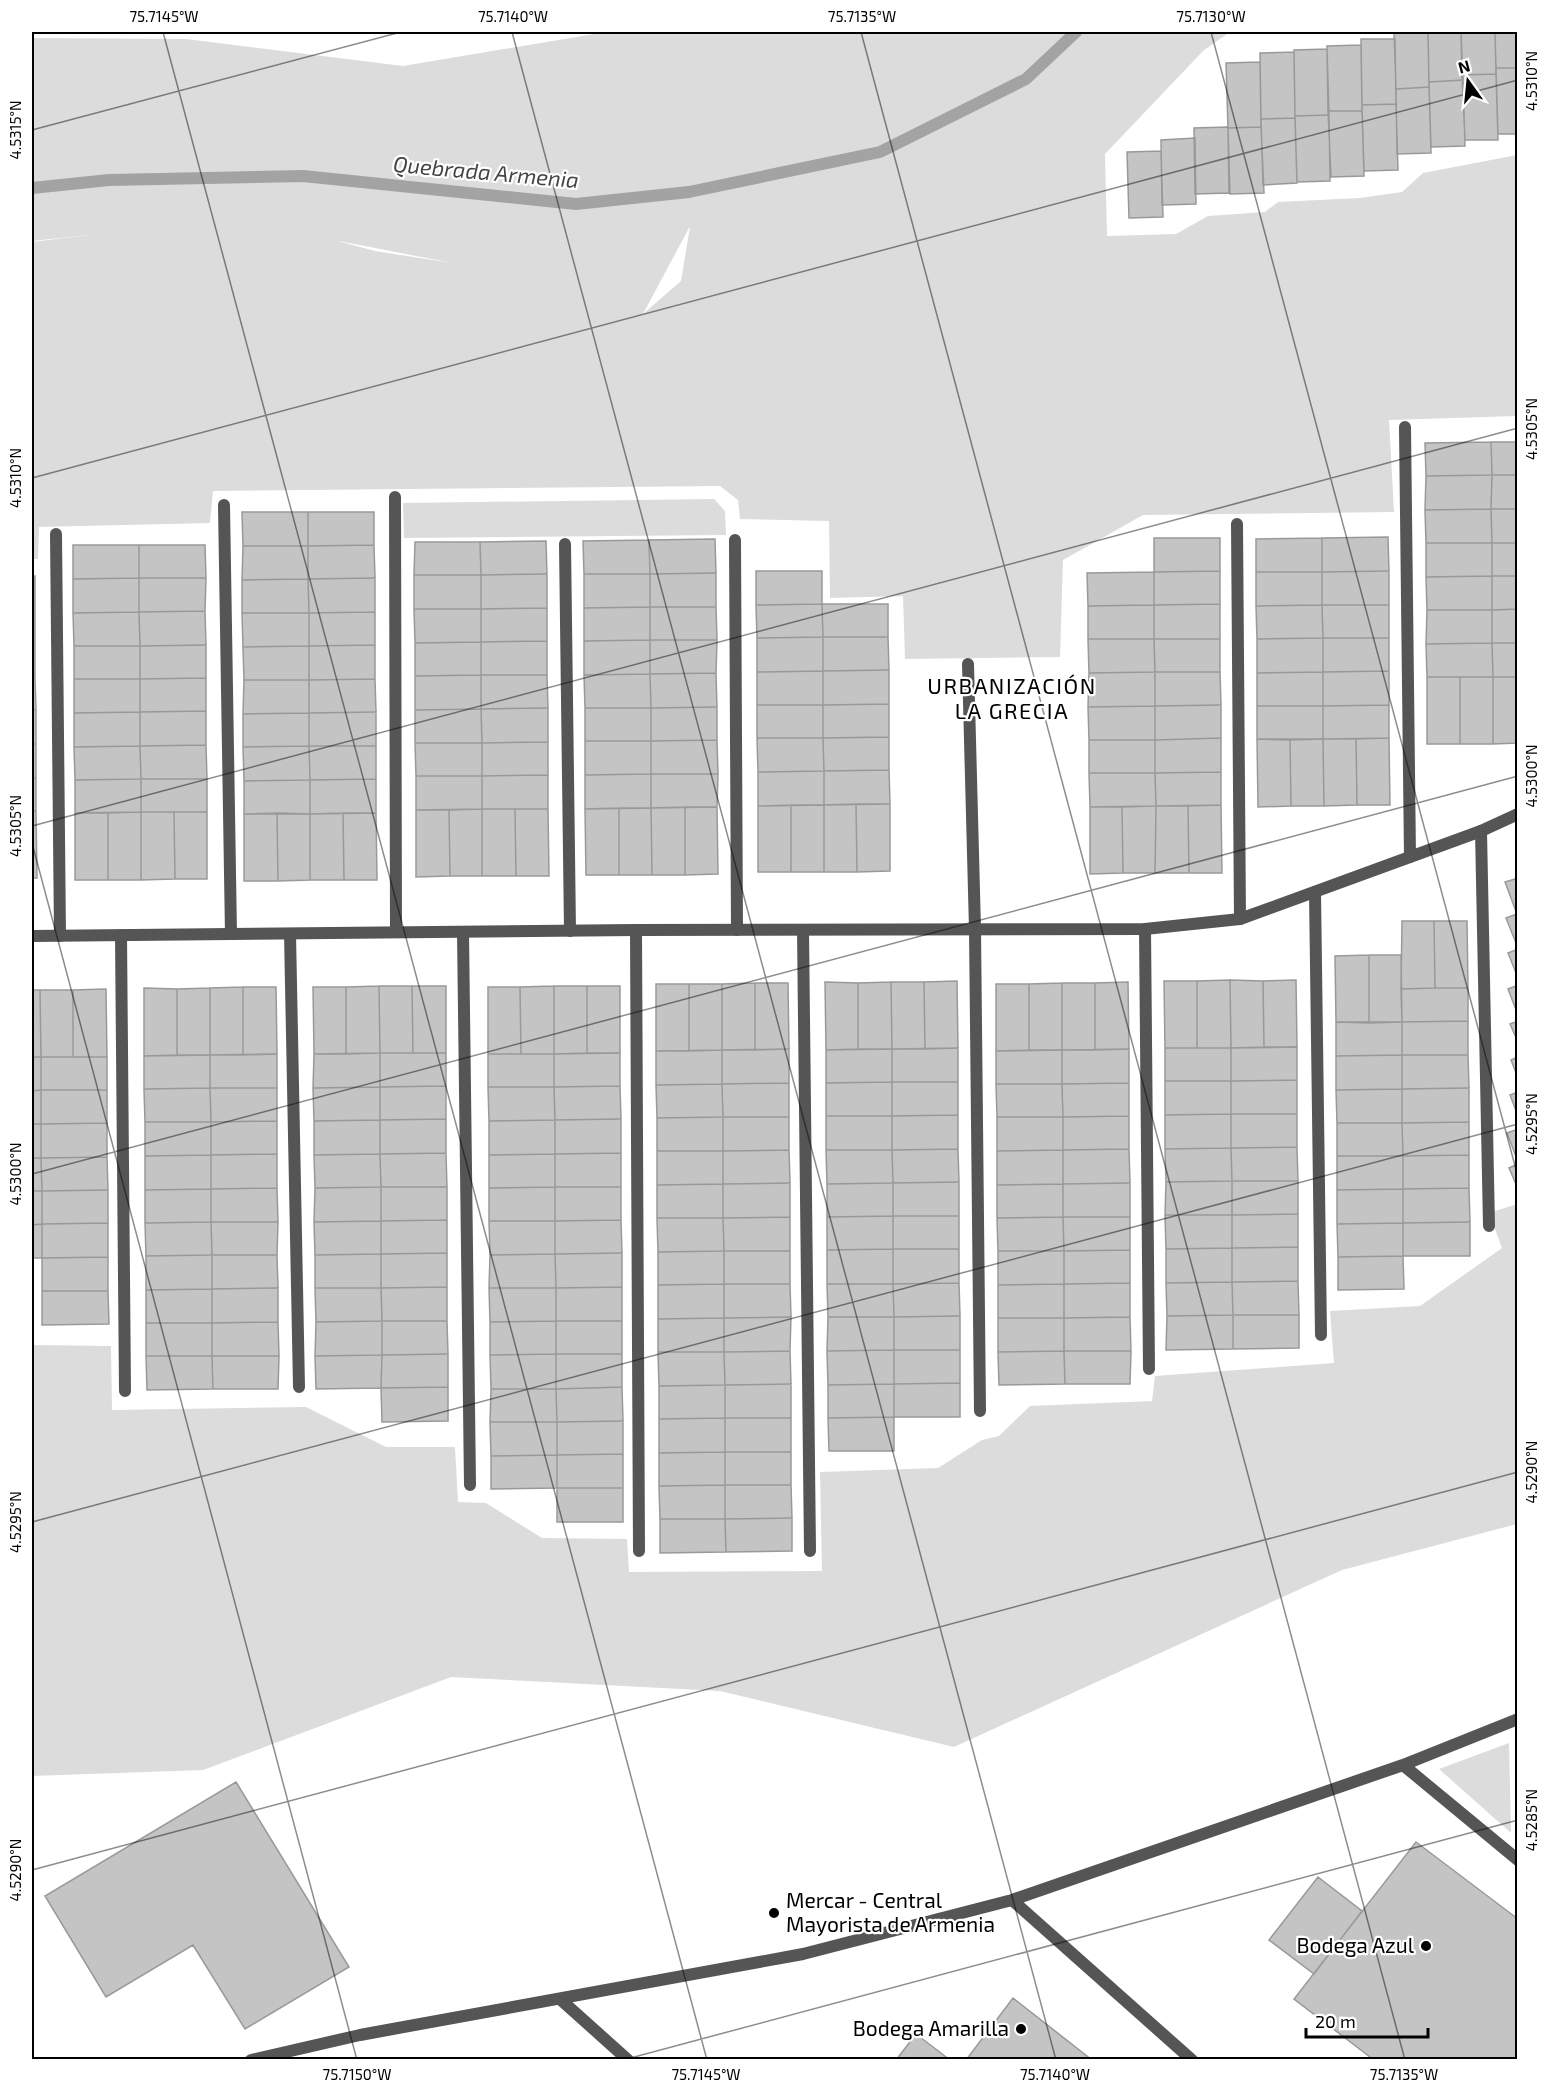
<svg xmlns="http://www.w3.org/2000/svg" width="1549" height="2091" viewBox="0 0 1549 2091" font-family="'Exo 2',sans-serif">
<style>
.green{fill:#dcdcdc;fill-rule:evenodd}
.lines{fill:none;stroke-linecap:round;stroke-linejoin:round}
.stream{stroke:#a3a3a3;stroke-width:12}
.building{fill:#c4c4c4;stroke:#999;stroke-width:1.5}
.service{stroke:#555;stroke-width:12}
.minor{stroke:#555;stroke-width:12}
.ticks{fill:none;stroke:#000;stroke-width:1.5;stroke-opacity:0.45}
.poi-dot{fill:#000;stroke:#fff;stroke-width:2}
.labels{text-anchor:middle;stroke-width:4.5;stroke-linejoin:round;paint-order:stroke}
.poi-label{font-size:21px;fill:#000;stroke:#fff;text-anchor:end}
.water-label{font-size:22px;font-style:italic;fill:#444;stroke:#fff}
.neighbourhood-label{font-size:22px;letter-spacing:1.5px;fill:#000;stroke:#fff}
.neatline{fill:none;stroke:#000;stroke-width:2}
.ticks-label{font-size:15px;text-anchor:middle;fill:#000}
</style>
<rect width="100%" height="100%" fill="#fff"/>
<path class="green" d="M606,32H1230L1204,50L1105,154L1107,236L1176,234L1208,216L1265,212L1278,202L1360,198L1402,192L1423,173L1517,155V416L1389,420L1394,512L1143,515L1063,560L1060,657L905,659L903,596L830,598L829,521L740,519L738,500L720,486L213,491L210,523L39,527L38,559H32V242L88,235L32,241V38L186,39L403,66ZM690,227L681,281L643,314L689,228ZM338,241H339L452,263L375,251Z
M714,499L725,511L726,535L404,538L403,503Z
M1517,1204V1524L1342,1570L954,1747L720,1691L451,1677L203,1770L32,1776V1345L111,1346L112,1410L306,1407L386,1447H455L458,1502L486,1503L542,1538L627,1539L629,1572L822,1571L820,1472L938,1468L982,1440L999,1436L1030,1406L1152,1401L1155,1376L1334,1363L1330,1311L1420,1306L1502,1248L1489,1213Z
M1509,1743L1511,1833L1439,1769Z"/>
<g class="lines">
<path class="stream" d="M32,188L109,180L303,176L576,204L689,192L880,152L1026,79L1076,32"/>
</g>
<path class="building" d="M1394,32H1428L1429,87L1396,89Z
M1428,32H1461L1463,80L1429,82Z
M1461,32H1495L1496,74L1462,75Z
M1495,32H1518V68H1496Z
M1361,39H1395L1396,104L1362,105Z
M1361,45L1362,111H1328L1327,46Z
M1327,49L1329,115L1295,116L1294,50Z
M1294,52L1295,118L1261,119L1260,53Z
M1260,62L1261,127L1228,128L1226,63Z
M1496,68H1518V134H1498Z
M1496,74L1498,140H1465L1462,75Z
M1463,80L1465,146L1431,147L1429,82Z
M1429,87L1431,153L1397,154L1396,89Z
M1396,104L1398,170L1364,171L1362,105Z
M1328,111H1362L1364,176L1331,177Z
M1329,115L1330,181L1297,182L1295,116Z
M1295,118L1297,183L1263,185L1261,119Z
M1228,127L1229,193L1195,194L1194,128Z
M1261,127L1264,193L1230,194L1228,128Z
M1195,138L1196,204L1162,205L1161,140Z
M1161,151L1163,217L1129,218L1127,152Z
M1491,442H1518V475H1492Z
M1491,442L1492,475L1426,476L1425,443Z
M1492,475L1491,509L1425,510L1426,476Z
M1492,475H1518V509H1491Z
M1491,509H1518V543H1492Z
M1491,509L1492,543H1426L1425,510Z
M242,512H308V546H243Z
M308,512H374V545L308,546Z
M1388,537L1389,571L1322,572V538Z
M1154,538H1220V571L1154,572Z
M1322,538V572H1256V539Z
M715,539L716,573L650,574L649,540Z
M649,540L650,574H584L583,541Z
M546,541L547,574L481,575L480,542Z
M415,542H480L481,575H414Z
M1426,543H1492V576L1426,577Z
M1492,543H1518V576H1492Z
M73,545H139V578L73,579Z
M139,545H205L206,578H139Z
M374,545L375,578L308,579V546Z
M243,546H308V579L242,580Z
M756,571H822V604L756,605Z
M1220,571V604L1154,605V572Z
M1389,571V605H1322V572Z
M1154,572V605L1088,606L1087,573Z
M1256,572H1322V605L1256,606Z
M716,573V607H650V574Z
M547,574V608L481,609V575Z
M584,574H650V607L584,608Z
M414,575H481V609H414Z
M32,576H35V610H32Z
M1492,576H1518V609L1492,610Z
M1492,576V610H1427L1426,577Z
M139,578V612L73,613V579Z
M139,578H206L205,611L139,612Z
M375,578V612L309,613L308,579Z
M308,579L309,613H242V580Z
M822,604H888V637H823Z
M822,604L823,637L757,638L756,605Z
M1220,604V639H1154V605Z
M1154,605V639H1088V606Z
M1322,605H1389V638H1323Z
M1322,605L1323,638L1257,639L1256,606Z
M650,607V640L584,641V608Z
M650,607H716L717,640H650Z
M547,608V641L481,642V609Z
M414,609H481V642L415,643Z
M1518,609V643H1492V610Z
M32,610H35V644H32Z
M1427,610H1492V643L1426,644Z
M205,611L206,645L140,646L139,612Z
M139,612L140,646H74L73,613Z
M375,612V645L309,646V613Z
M242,613H309V646L243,647Z
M823,637V671L757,672V638Z
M823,637H888L889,670L823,671Z
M1323,638V672L1257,673V639Z
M1323,638H1389V671L1323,672Z
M1088,639H1154L1155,672L1089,673Z
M1154,639H1220V672H1155Z
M650,640H717L716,673L650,674Z
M650,640V674L584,675V641Z
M547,641V675H481V642Z
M481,642V675L415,676V643Z
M1492,643L1493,677H1427L1426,644Z
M1492,643H1518V677H1493Z
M32,644H35V677H32Z
M206,645V678L140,679V646Z
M375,645V679L309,680V646Z
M74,646H140V679H74Z
M309,646V680H244L243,647Z
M889,670V704L823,705V671Z
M823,671V705H757V672Z
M1389,671V705L1323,706V672Z
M1155,672V706L1088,707L1089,673Z
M1155,672H1220L1221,705L1155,706Z
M1323,672V706H1257V673Z
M716,673L717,707L651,708L650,674Z
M650,674L651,708H585L584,675Z
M481,675V709L415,710V676Z
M481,675H547L548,708L481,709Z
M32,677H35L36,710H32Z
M1427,677H1460V744H1427Z
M1460,677H1493V744H1460Z
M1493,677H1518V743L1493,744Z
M206,678V711L140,712V679Z
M74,679H140V712L74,713Z
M375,679L376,712L309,713V680Z
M244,680H309V713L243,714Z
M889,704V737L823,738V705Z
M757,705H823V738H757Z
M1221,705V738L1155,740V706Z
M1389,705V738L1323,739V706Z
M1155,706V740H1089L1088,707Z
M1257,706H1323V739H1257Z
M717,707V740L651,741V708Z
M548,708V742L482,743L481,709Z
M585,708H651V741H585Z
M481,709L482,743H415V710Z
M32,710H36V744H32Z
M206,711V745L140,746V712Z
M140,712V746L74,747V713Z
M376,712V746H309V713Z
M309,713V746L243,747V714Z
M889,737V770L824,771L823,738Z
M757,738H823L824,771L758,772Z
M1221,738V772L1155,773V740Z
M1389,738L1390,805H1357L1356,739Z
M1257,739L1290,740L1291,806L1258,807Z
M1323,739L1324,806H1291L1290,740Z
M1323,739H1356L1357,805L1324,806Z
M717,740L718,774H651V741Z
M1089,740H1155V773H1089Z
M585,741H651V774L585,775Z
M548,742V775L482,776V743Z
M415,743H482V776H416Z
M32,744H36V778H32Z
M206,745L207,779H141L140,746Z
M140,746L141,779L75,780L74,747Z
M309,746L310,780L244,781L243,747Z
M309,746H376V779L310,780Z
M889,770L890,804L824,805V771Z
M824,771V805L758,806V772Z
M1221,772V805L1156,806L1155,773Z
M1089,773H1155L1156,806L1090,807Z
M651,774H718L717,807L651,808Z
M651,774V808L585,809V775Z
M548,775V809H482V776Z
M416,776H482V809L416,810Z
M32,778H36V811H32Z
M141,779V812L75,813V780Z
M141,779H207V812H141Z
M376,779V813L310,814V780Z
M310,780V814H244V781Z
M856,804H890V871L857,872Z
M856,804L857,872H824V805Z
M791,805H824V872H791Z
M791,805V872H758V806Z
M1221,805L1222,873H1189L1188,806Z
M1156,806H1188L1189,873H1155Z
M1156,806L1155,873H1123L1122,807Z
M685,807V875H652L651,808Z
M685,807H717L718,874L685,875Z
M1090,807H1122L1123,873L1090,874Z
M619,808V875H586L585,809Z
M619,808H651L652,875H619Z
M482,809H515L516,876H482Z
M482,809V876H450L449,810Z
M515,809H548L549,876H516Z
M416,810H449L450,876L416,877Z
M32,811H36L37,878H32Z
M141,812H174L175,879L141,880Z
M141,812V880H108V813Z
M174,812H207V879H175Z
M75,813H108V880H75Z
M277,813L278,881H244V814Z
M277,813L310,814V880L278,881Z
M343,813L344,880H310V814Z
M343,813H376L377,880H344Z
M1518,878V914H1517L1505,882Z
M1517,914H1518V948L1506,918Z
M1402,921H1434L1435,988L1401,989Z
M1434,921H1467L1468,988H1435Z
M1518,949V978L1508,953Z
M1369,955V1023L1336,1022L1335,956Z
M1369,955H1401L1402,1022L1369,1023Z
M1230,980L1231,1048H1197V981Z
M1230,980L1263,981L1264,1047L1231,1048Z
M1296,980L1297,1047H1264L1263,981Z
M957,981L958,1048L925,1049L924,982Z
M1164,981H1197V1048H1165Z
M825,982L858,983V1049L826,1050Z
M891,982H924L925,1049H892Z
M891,982L892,1049H858V983Z
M1128,982L1129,1049L1095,1050V983Z
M755,983V1050H722V984Z
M755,983H788L789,1049L755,1050Z
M1062,983V1050H1029V984Z
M1062,983H1095V1050H1062Z
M656,984H689V1051H656Z
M689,984H722V1050L689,1051Z
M996,984H1029V1050L996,1051Z
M1518,985V1015L1508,989Z
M379,986L380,1053L346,1054V987Z
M379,986H412L413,1053H380Z
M412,986H446V1053H413Z
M554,986H587V1053L554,1054Z
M554,986V1054H521L520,987Z
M587,986H620V1053H587Z
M243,987H276L277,1054L243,1055Z
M243,987V1055H210V988Z
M313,987H346V1054H314Z
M488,987H520L521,1054H488Z
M144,988L177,989V1055L144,1056Z
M210,988V1055H177V989Z
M1435,988H1468V1021L1402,1022L1401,989Z
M106,989L107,1057H73V990Z
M32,990H40L41,1057H32Z
M40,990H73V1057H41Z
M1468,1021V1055H1402V1022Z
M1518,1021V1042L1510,1024Z
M1336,1022H1402V1055L1336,1056Z
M1297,1047V1080L1231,1081V1048Z
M958,1048V1082H892V1049Z
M1165,1048H1231V1081H1165Z
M789,1049V1083L722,1084V1050Z
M892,1049V1082L826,1083V1050Z
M1129,1049V1083L1062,1084V1050Z
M722,1050V1084L656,1085V1051Z
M1062,1050V1084H996V1051Z
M380,1053V1087L313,1088L314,1054Z
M380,1053H446V1086L380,1087Z
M620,1053V1086L554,1087V1054Z
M277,1054V1088H210V1055Z
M488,1054H554V1087H488Z
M210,1055V1088L144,1089V1056Z
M1402,1055V1089L1336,1090V1056Z
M1402,1055H1468L1469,1088L1402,1089Z
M32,1057H41V1090L32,1091Z
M41,1057H107V1090H41Z
M1518,1057V1078L1511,1060Z
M1297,1080V1114H1231V1081Z
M1165,1081H1231V1114L1165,1115Z
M892,1082H958V1115L892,1116Z
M892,1082V1116H826V1083Z
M789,1083V1117H723L722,1084Z
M1129,1083V1116L1063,1117L1062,1084Z
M722,1084L723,1117L657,1118L656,1085Z
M996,1084H1062L1063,1117H997Z
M446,1086V1119L380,1120V1087Z
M620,1086L621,1119L555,1120L554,1087Z
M380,1087V1120L314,1121L313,1088Z
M488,1087H554L555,1120L489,1121Z
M210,1088H277V1121L211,1122Z
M210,1088L211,1122H145L144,1089Z
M1469,1088V1122L1402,1123V1089Z
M1402,1089V1123H1337L1336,1090Z
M41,1090V1124H32V1091Z
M41,1090H107V1123L41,1124Z
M1518,1092V1116L1510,1095Z
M1231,1114V1148L1165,1149V1115Z
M1231,1114H1297V1147L1231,1148Z
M958,1115V1149L892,1150V1116Z
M826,1116H892V1150H826Z
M1129,1116V1149L1063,1150V1117Z
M723,1117H789V1150L723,1151Z
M723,1117V1151H657V1118Z
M997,1117H1063V1150L997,1151Z
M446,1119V1153L380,1154V1120Z
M621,1119V1153L555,1154V1120Z
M380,1120V1154L314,1155V1121Z
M555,1120V1154L489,1155V1121Z
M277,1121V1154L211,1155V1122Z
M145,1122H211V1155L145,1156Z
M1469,1122V1155L1403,1156L1402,1123Z
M107,1123V1157L41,1158V1124Z
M1337,1123H1402L1403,1156H1337Z
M32,1124H41V1158H32Z
M1518,1129V1162L1507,1133Z
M1297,1147L1298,1181H1232L1231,1148Z
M1231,1148L1232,1181L1166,1182L1165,1149Z
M958,1149L959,1182L893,1183L892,1150Z
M1129,1149L1130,1183L1063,1184V1150Z
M789,1150L790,1183L723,1184V1151Z
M826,1150H892L893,1183L827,1184Z
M1063,1150V1184L997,1185V1151Z
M657,1151H723V1184L657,1185Z
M446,1153L447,1187H381L380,1154Z
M621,1153V1187H555V1154Z
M277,1154V1188L211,1189V1155Z
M380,1154L381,1187L315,1188L314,1155Z
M555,1154V1187L489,1188V1155Z
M211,1155V1189L145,1190V1156Z
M1469,1155V1188L1403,1189V1156Z
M1337,1156H1403V1189L1337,1190Z
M107,1157L108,1190L42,1191L41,1158Z
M32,1158H41L42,1191H32Z
M1518,1164V1189L1509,1168Z
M1232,1181H1298V1214L1232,1215Z
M1232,1181V1215H1165L1166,1182Z
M959,1182V1216H893V1183Z
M790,1183V1217L723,1218V1184Z
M893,1183V1216L827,1217V1184Z
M1130,1183V1217H1063V1184Z
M723,1184V1218H657V1185Z
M1063,1184V1217L997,1218V1185Z
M381,1187H447V1220L381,1221Z
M381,1187V1221L314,1222L315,1188Z
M555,1187V1221H489V1188Z
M555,1187H621V1220L555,1221Z
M277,1188L278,1222H211V1189Z
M1469,1188L1470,1222L1403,1223V1189Z
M211,1189V1222L145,1223V1190Z
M1403,1189V1223L1337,1224V1190Z
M108,1190V1223L42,1224V1191Z
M32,1191H42V1224L32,1225Z
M1298,1214V1247L1232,1248V1215Z
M1165,1215H1232V1248L1166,1249Z
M893,1216V1249L827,1250V1217Z
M893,1216H959V1249H893Z
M790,1217V1251H724L723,1218Z
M1063,1217H1130V1250L1064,1251Z
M1063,1217L1064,1251H998L997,1218Z
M657,1218H723L724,1251L658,1252Z
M447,1220V1253L381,1254V1221Z
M621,1220L622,1253L555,1254V1221Z
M381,1221V1254L315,1255L314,1222Z
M489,1221H555V1254L490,1255Z
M211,1222L212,1255L146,1256L145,1223Z
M211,1222H278L277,1255H212Z
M1470,1222V1256H1403V1223Z
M108,1223V1257L42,1258V1224Z
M1403,1223V1256L1338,1257L1337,1224Z
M42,1224V1258H32V1225Z
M1298,1247V1281L1232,1282V1248Z
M1232,1248V1282L1166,1283V1249Z
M893,1249H959V1283L893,1284Z
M893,1249V1284H827V1250Z
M1130,1250V1283L1064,1284V1251Z
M724,1251V1284L658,1285V1252Z
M724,1251H790V1284H724Z
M998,1251H1064V1284L998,1285Z
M447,1253V1287L381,1288V1254Z
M622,1253V1287L556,1288L555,1254Z
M381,1254V1288H315V1255Z
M555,1254L556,1288H489L490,1255Z
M212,1255V1289L146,1290V1256Z
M212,1255H277L278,1288L212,1289Z
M1403,1256L1404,1289L1338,1290V1257Z
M108,1257V1291H42V1258Z
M1298,1281L1299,1315H1233L1232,1282Z
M1232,1282L1233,1315L1167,1316L1166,1283Z
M959,1283L960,1316L894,1317L893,1284Z
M1130,1283V1317L1064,1318V1284Z
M724,1284H790L791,1317L724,1318Z
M724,1284V1318L658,1319V1285Z
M827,1284H893L894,1317H828Z
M1064,1284V1318H998V1285Z
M447,1287V1321H382L381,1288Z
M622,1287V1321H556V1288Z
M278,1288V1322L212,1323V1289Z
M315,1288H381L382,1321L316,1322Z
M489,1288H556V1321L490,1322Z
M212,1289V1323H146V1290Z
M42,1291H108L109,1324L42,1325Z
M1233,1315V1349L1166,1350L1167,1316Z
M1233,1315H1299V1348L1233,1349Z
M960,1316V1350H894V1317Z
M791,1317L790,1351L724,1352V1318Z
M828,1317H894V1350L827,1351Z
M1130,1317L1131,1351H1064V1318Z
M724,1318V1352H658V1319Z
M998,1318H1064V1351L998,1352Z
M382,1321V1355L315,1356L316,1322Z
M382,1321H447L448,1354L382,1355Z
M556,1321V1354L490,1355V1322Z
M556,1321H622V1354H556Z
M278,1322L279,1356H212V1323Z
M146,1323H212V1356H146Z
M894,1350H960V1383L894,1384Z
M894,1350V1384L828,1385L827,1351Z
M790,1351L791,1384L725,1385L724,1352Z
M1064,1351H1131L1130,1384H1065Z
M1064,1351L1065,1384L999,1385L998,1352Z
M658,1352H724L725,1385L659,1386Z
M448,1354V1387L381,1388L382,1355Z
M556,1354V1389H491L490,1355Z
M556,1354H622V1387L556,1389Z
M382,1355L381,1388L316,1389L315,1356Z
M146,1356H212L213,1389L147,1390Z
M212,1356H279L278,1389H213Z
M960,1383V1417H894V1384Z
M791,1384V1418H725V1385Z
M894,1384V1417L828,1418V1385Z
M725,1385V1418L659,1419V1386Z
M448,1387V1421L382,1422L381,1388Z
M622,1387L623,1421L557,1422L556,1389Z
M491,1389H556L557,1422H490Z
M894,1417V1451H829L828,1418Z
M725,1418V1452L659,1453V1419Z
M725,1418H791V1452H725Z
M623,1421V1454L557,1455V1422Z
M490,1422H557V1455L491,1456Z
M725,1452H791V1485H725Z
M725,1452V1485L659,1486V1453Z
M623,1454V1488H557V1455Z
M557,1455V1488L491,1489V1456Z
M725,1485V1519H660L659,1486Z
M725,1485H791L792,1518L725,1519Z
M557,1488H623V1522H557Z
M792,1518V1551L726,1552L725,1519Z
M660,1519H725L726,1552L660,1553Z
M236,1782L349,1967L245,2029L193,1945L106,1997L45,1896Z
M1416,1842L1518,1919V2060H1374L1294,1999Z
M1318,1877L1362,1911L1314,1974L1269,1940Z
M1013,1998L1092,2060H966Z
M916,2034L950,2060H896Z"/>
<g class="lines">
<path class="service" d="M1405,427L1410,857
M395,497L396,932
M224,505L231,934
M1237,524L1240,919
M56,534L60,936
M735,540L737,930
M565,544L570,931
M968,664L975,929L980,1411
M1481,831L1489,1226
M1315,892L1321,1335
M1145,929L1149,1369
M636,930L639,1551
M803,930L810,1551
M463,932L470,1485
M290,934L299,1387
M121,935L125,1391
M1403,1765L1518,1860
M1012,1900L1192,2060
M560,1999L628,2060
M251,2060L360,2035L803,1954L1012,1900L1403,1765L1518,1719"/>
<path class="minor" d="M32,936L636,930L1145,929L1240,919L1481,831L1518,814"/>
</g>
<path class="ticks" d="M163,32L707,2060M512,32L1056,2060M861,32L1405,2060M1211,32L1518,1177M32,130L401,32M32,478L1518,80M32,826L1518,428M32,843L357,2060M32,1174L1518,776M32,1522L1518,1124M32,1870L1518,1472M623,2060L1518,1820"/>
<g class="poi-dot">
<circle cx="774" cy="1913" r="6"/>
<circle cx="1426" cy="1946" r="6"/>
<circle cx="1021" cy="2029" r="6"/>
</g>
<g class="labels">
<g class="poi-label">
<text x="786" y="1908" text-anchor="start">Mercar - Central<tspan x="786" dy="24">Mayorista de Armenia</tspan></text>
<text x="1414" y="1953">Bodega Azul</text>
<text x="1009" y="2036">Bodega Amarilla</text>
</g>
<g class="water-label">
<text transform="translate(486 172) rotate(5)" y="8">Quebrada Armenia</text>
</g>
<g class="neighbourhood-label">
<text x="1012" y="694">URBANIZACIÓN<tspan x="1012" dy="25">LA GRECIA</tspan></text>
</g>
</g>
<rect width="1549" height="2091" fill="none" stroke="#ffffff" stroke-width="66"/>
<g transform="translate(1468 81) rotate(345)" stroke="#ffffff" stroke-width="4.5" paint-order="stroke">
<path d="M0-4.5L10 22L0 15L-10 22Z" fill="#000000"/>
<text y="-9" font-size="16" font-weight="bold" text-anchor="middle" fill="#000000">N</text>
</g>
<path d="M1306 2028v9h122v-9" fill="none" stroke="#000000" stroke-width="3"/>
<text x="1315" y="2028" font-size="18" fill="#000000" stroke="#ffffff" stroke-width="4.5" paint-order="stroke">20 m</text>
<rect x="33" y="33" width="1483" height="2025" class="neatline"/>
<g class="ticks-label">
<text x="164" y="22">75.7145°W</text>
<text x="513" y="22">75.7140°W</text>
<text x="862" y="22">75.7135°W</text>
<text x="1211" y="22">75.7130°W</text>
<text transform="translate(1532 81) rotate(-90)" y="5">4.5310°N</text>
<text transform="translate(16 130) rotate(-90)" y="5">4.5315°N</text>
<text transform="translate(1532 429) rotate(-90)" y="5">4.5305°N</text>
<text transform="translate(16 478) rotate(-90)" y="5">4.5310°N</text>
<text transform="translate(1532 776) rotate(-90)" y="5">4.5300°N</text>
<text transform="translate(16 826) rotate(-90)" y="5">4.5305°N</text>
<text transform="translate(1532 1124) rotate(-90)" y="5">4.5295°N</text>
<text transform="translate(16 1174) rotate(-90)" y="5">4.5300°N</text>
<text transform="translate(1532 1472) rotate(-90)" y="5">4.5290°N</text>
<text transform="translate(16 1522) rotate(-90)" y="5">4.5295°N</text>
<text transform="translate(1532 1820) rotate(-90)" y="5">4.5285°N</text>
<text transform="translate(16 1870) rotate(-90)" y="5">4.5290°N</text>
<text x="357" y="2080">75.7150°W</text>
<text x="706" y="2080">75.7145°W</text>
<text x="1055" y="2080">75.7140°W</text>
<text x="1404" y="2080">75.7135°W</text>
</g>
</svg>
